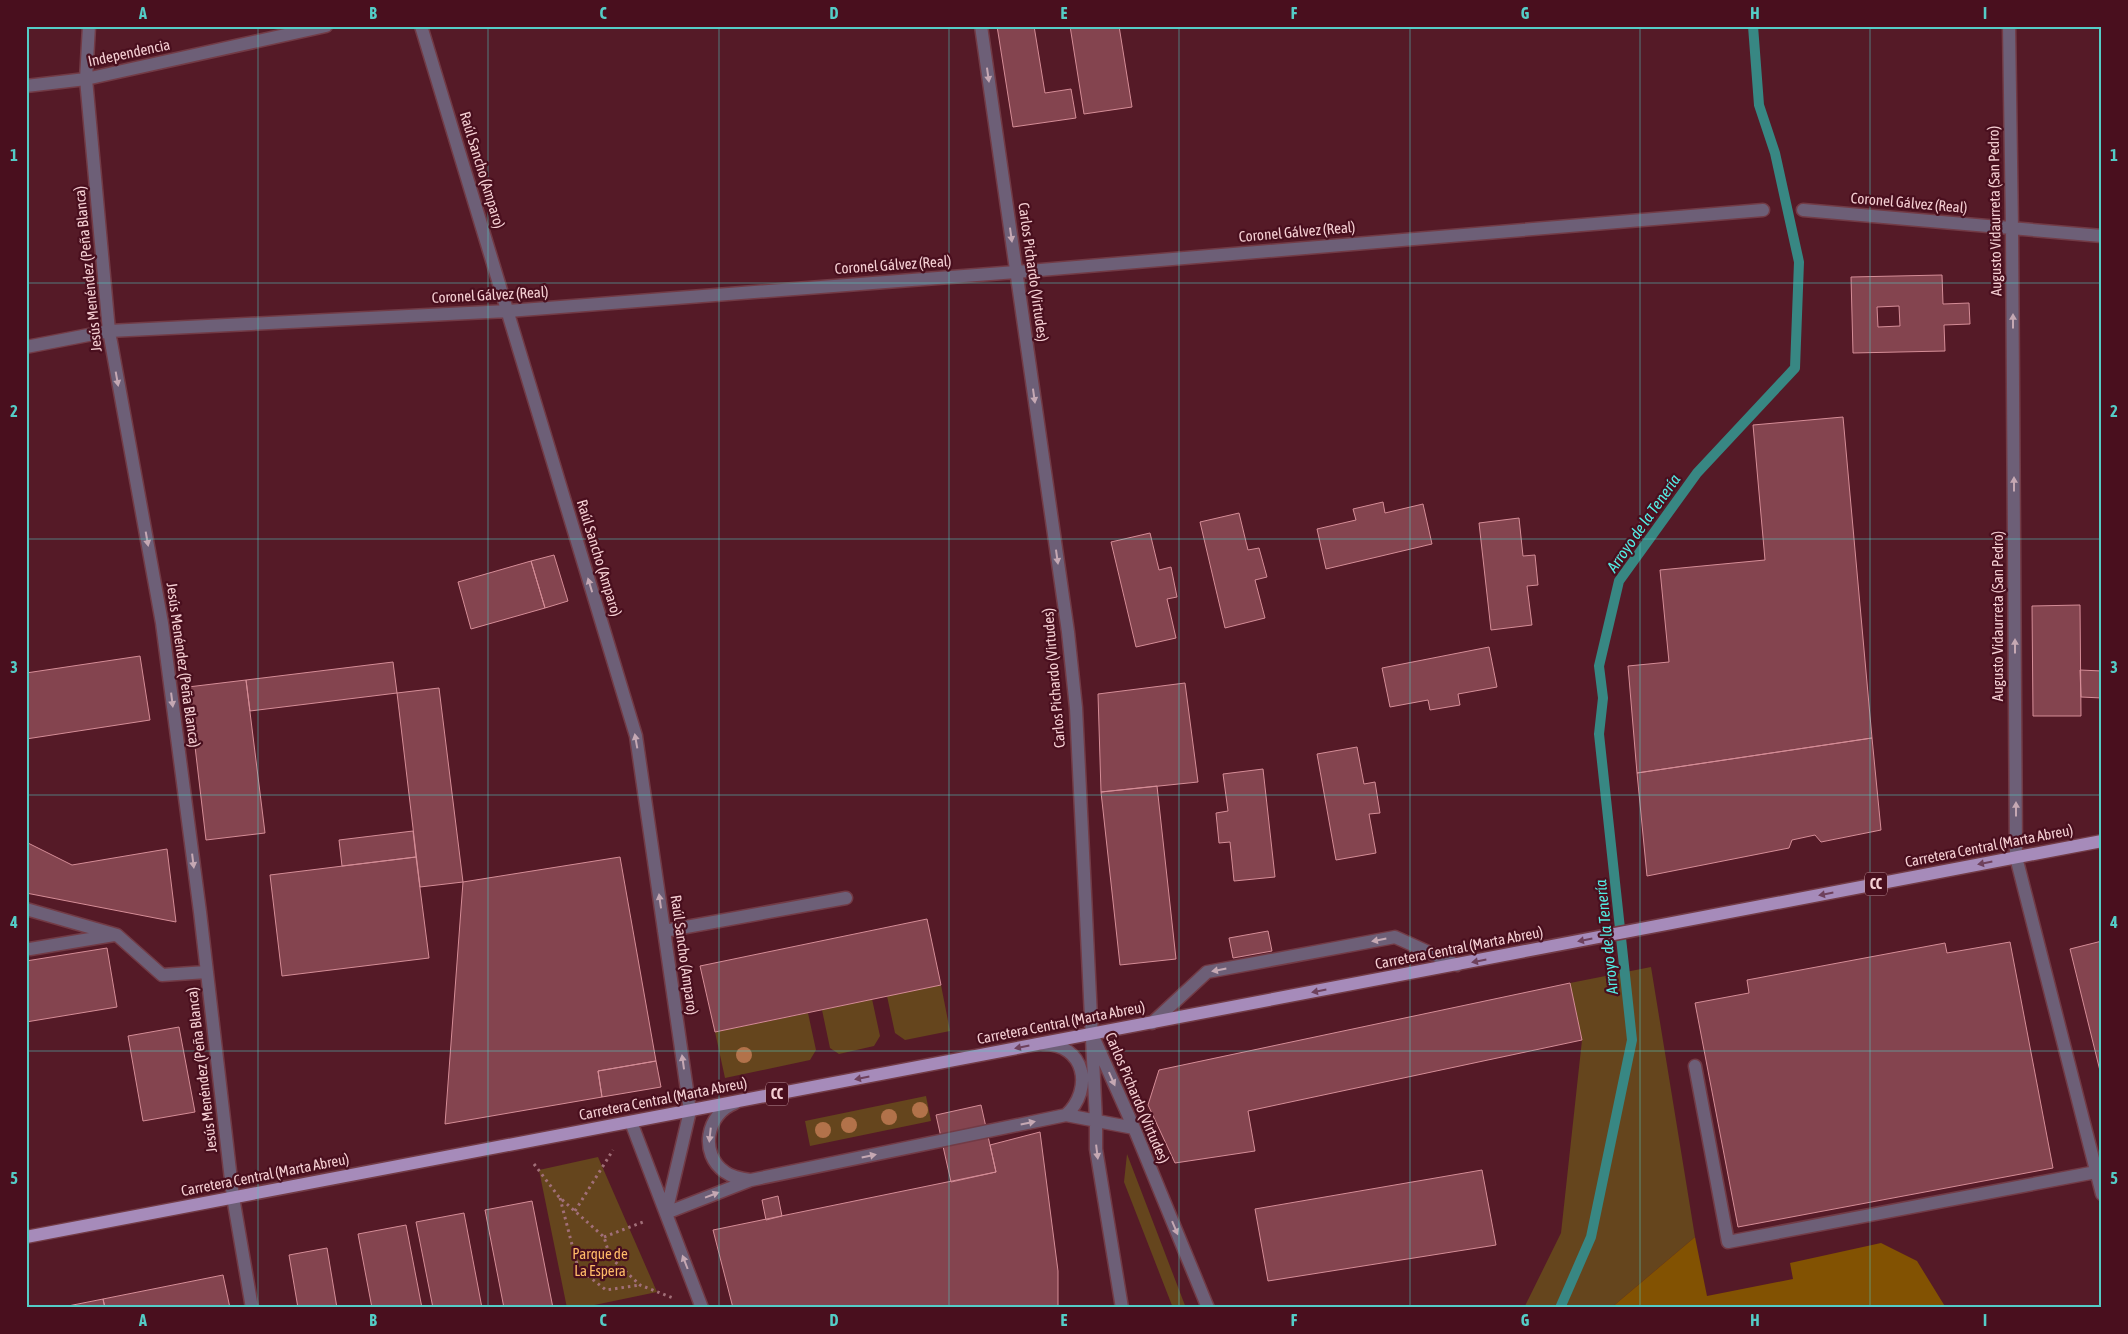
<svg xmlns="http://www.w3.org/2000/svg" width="2128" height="1334" viewBox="0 0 2128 1334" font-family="'Asap Condensed',sans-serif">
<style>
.green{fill:#65451d}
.forest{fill:#825202}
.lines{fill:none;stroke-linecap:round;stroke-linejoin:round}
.stream{stroke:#388783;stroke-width:10}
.building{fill:#84444f;stroke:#d58d97;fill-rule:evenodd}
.minor-casing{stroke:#723b46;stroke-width:15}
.major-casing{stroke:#723b46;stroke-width:15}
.path{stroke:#a16f78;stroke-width:3;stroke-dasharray:2.5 4;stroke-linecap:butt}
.minor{stroke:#6d5f77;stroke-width:12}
.major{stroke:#a68bba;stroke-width:12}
.tree{fill:#b2724a}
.oneway{fill:#c5a8b3}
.oneway2{fill:#6e415c}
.grid{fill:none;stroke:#54cdc7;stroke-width:1;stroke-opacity:0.55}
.labels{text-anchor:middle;stroke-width:4.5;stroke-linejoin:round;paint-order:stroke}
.shield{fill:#490f1e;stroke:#c1959d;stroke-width:1}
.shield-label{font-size:14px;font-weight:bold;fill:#f5cfd3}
.street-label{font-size:15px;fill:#f5cfd3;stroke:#490f1e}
.park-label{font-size:15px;fill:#feba67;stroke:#490f1e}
.water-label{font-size:16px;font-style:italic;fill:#53ece4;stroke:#490f1e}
.neatline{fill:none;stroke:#54cdc7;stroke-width:2}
.grid-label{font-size:16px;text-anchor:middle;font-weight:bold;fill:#54cdc7}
</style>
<rect width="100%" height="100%" fill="#551a27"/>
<path class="green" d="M1651,967L1695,1237L1611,1308H1524L1561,1233L1582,1040L1570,983Z
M941,985L950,1031L905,1040L895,1033L887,996Z
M872,999L880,1036L874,1046L839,1054L830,1048L822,1010Z
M808,1013L816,1050L810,1060L725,1078L715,1032Z
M926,1096L931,1121L810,1146L805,1121Z
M1127,1154L1186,1308H1173L1124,1182Z
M598,1157L657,1292L580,1308H567L539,1170Z"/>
<path class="forest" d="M1695,1237L1707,1296L1793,1279L1790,1263L1881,1243L1917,1261L1946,1308H1611Z"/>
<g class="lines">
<path class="stream" d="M1560,1308L1591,1237L1632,1040L1599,734L1603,698L1599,666L1619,581L1697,473L1795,368L1799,262L1775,153L1759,105L1753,26"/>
</g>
<path class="building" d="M997,26H1034L1045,93L1071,89L1076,118L1013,127Z
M1070,26H1119L1132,107L1084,114Z
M1942,275L1943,304L1969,303L1970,324L1944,325L1945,351L1853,353L1851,277ZM1899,306L1900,326L1878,327L1877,307Z
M1843,417L1872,738L1637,773L1628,666L1669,662L1660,570L1765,560L1753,425Z
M1383,502L1385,513L1423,504L1432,544L1326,569L1317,529L1356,520L1353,509Z
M1239,513L1248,550L1259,548L1267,577L1255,580L1265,618L1225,628L1200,522Z
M1519,518L1523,556L1535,555L1538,585L1527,586L1532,625L1491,630L1479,523Z
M1150,533L1159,570L1171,567L1177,597L1167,599L1176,638L1136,647L1111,542Z
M554,555L568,601L545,608L531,561Z
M531,561L545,608L471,629L458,582Z
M2080,605L2081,716H2033L2032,606Z
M1489,647L1497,687L1458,694L1460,705L1430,710L1428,700L1390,707L1382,668Z
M140,656L150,720L26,739V673Z
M393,662L397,693L250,711L246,680Z
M2080,670L2102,671V698L2081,697Z
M246,680L265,833L206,840L188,687Z
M1185,683L1198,782L1101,792L1098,694Z
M439,688L463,882L420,887L397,693Z
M1872,738L1881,830L1821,842L1815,835L1792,840L1789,848L1647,876L1637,773Z
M1357,747L1364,784L1375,782L1380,813L1369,814L1376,853L1336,860L1317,754Z
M1263,769L1275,877L1234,881L1230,842L1219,843L1216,813L1228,811L1223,774Z
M1157,786L1176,959L1120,965L1101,792Z
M413,831L416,857L342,866L339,840Z
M26,842L72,865L167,849L176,922L26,893Z
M416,857L429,958L282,976L270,875Z
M620,857L656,1061L598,1071L602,1097L445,1124L463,882Z
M927,919L941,985L715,1032L700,966Z
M1268,931L1272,951L1233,958L1229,938Z
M2102,941V1079L2070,949Z
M2010,942L2053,1168L1738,1227L1695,1003L1749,993L1747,980L1945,943L1947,953Z
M107,948L117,1007L26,1022V961Z
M1570,983L1582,1040L1248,1111L1255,1151L1175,1163L1148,1105L1159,1070Z
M179,1027L195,1112L143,1121L128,1036Z
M656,1061L661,1087L602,1097L598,1071Z
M981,1105L996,1172L951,1182L936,1115Z
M1040,1132L1058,1271V1308H733L713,1230L996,1172L990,1145Z
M1482,1170L1496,1245L1268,1281L1255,1209Z
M778,1196L782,1216L766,1220L762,1200Z
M532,1201L553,1308H504L485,1210Z
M464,1213L482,1308H433L416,1222Z
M406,1225L422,1308H372L358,1234Z
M327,1248L337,1308H298L289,1255Z
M223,1275L230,1308H105L103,1299Z
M103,1299L105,1308H58Z"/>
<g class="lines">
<defs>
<path id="minor" d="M89,26L86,79L109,331L162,623L200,912L233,1197L252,1308
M421,26L636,736L690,1111L666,1213
M981,26L1068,632L1076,708L1096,1121V1149L1122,1308
M2009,26L2012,229L2016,857L2102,1194
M26,86L86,79L326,26
M1803,210L2102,236
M26,347L109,331L508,311L1016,272L1763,210
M26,909L117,935L162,975L207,972
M664,931L846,898
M30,949L114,935
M1152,1023L1207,972L1395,937L1457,965
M1095,1041L1134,1128L1208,1308
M1043,1044C1085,1044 1094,1089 1066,1115
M1695,1066L1728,1242L2096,1172
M735,1103C706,1114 699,1154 725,1172C733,1178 743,1179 751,1180
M631,1122L702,1308
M666,1213L751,1180L1066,1115L1134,1128"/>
<path id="major" d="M26,1237L2102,841"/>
</defs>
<use href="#minor" class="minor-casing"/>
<use href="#major" class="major-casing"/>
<path class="path" d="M534,1164L559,1197L604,1237L610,1257L640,1285L673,1298
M560,1198L578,1268L606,1290L640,1285
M575,1211L613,1150
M604,1237L643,1222"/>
<use href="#minor" class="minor"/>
<use href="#major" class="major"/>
</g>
<g class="tree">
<circle cx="744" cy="1055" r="8"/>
<circle cx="920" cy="1110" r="8"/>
<circle cx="889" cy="1117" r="8"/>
<circle cx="849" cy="1125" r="8"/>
<circle cx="823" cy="1130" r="8"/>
</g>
<defs><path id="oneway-solid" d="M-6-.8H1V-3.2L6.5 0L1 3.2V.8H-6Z" transform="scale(1.25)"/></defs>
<g class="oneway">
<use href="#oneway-solid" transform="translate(988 75) rotate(82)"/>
<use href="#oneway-solid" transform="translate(1011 235) rotate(82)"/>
<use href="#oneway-solid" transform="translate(2013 321) rotate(-90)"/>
<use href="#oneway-solid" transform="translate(117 379) rotate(80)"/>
<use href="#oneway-solid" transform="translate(1034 396) rotate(82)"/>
<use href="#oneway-solid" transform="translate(2014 484) rotate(-90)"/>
<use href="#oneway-solid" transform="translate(147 539) rotate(80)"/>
<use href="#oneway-solid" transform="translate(1057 557) rotate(82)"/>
<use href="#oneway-solid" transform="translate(590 585) rotate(-107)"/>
<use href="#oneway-solid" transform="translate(2015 646) rotate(-90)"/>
<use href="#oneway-solid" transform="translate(172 700) rotate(83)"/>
<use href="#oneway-solid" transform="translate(636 741) rotate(-100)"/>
<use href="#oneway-solid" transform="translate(2016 809) rotate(-90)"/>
<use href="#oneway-solid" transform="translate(193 861) rotate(83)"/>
<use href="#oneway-solid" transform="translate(660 901) rotate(-98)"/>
<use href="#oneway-solid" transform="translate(1379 940) rotate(169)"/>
<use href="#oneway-solid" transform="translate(1219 970) rotate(169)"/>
<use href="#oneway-solid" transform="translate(683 1062) rotate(-98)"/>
<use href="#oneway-solid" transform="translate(1112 1079) rotate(66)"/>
<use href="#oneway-solid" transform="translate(1028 1123) rotate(-12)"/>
<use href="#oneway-solid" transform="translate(710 1135) rotate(96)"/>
<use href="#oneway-solid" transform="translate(1097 1152) rotate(83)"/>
<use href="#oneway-solid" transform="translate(869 1156) rotate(-12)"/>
<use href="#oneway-solid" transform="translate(712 1195) rotate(-21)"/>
<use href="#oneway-solid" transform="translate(1175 1228) rotate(67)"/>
<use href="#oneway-solid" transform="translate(685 1262) rotate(-111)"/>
</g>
<g class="oneway2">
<use href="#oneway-solid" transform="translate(1985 863) rotate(169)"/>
<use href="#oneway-solid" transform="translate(1826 894) rotate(169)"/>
<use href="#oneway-solid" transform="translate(1585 940) rotate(169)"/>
<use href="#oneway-solid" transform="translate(1479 961) rotate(169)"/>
<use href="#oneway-solid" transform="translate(1319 991) rotate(169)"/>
<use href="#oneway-solid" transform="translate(1022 1047) rotate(169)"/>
<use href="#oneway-solid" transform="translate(862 1078) rotate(169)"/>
</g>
<path class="grid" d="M258,26V1308M488,26V1308M719,26V1308M949,26V1308M1179,26V1308M1410,26V1308M1640,26V1308M1870,26V1308M26,283H2102M26,539H2102M26,795H2102M26,1051H2102"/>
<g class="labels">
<g class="shield">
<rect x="1865" y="872.5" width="22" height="23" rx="4"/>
<rect x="766" y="1082.5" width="22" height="23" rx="4"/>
</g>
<g class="shield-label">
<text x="1876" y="889">CC</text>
<text x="777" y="1099">CC</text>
</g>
<g class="street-label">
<text transform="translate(129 53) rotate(-12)" y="5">Independencia</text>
<text transform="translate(482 170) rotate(73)" y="5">Raúl Sancho (Amparo)</text>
<text transform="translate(1909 203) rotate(5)" y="5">Coronel Gálvez (Real)</text>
<text transform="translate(1995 211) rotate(-91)" y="5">Augusto Vidaurreta (San Pedro)</text>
<text transform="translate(1297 232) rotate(-5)" y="5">Coronel Gálvez (Real)</text>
<text transform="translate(893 265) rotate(-4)" y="5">Coronel Gálvez (Real)</text>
<text transform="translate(88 269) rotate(-96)" y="5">Jesús Menéndez (Peña Blanca)</text>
<text transform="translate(1033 272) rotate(82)" y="5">Carlos Pichardo (Virtudes)</text>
<text transform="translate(490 295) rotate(-3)" y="5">Coronel Gálvez (Real)</text>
<text transform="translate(599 558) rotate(73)" y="5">Raúl Sancho (Amparo)</text>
<text transform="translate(1998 616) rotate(-90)" y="5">Augusto Vidaurreta (San Pedro)</text>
<text transform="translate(183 665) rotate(82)" y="5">Jesús Menéndez (Peña Blanca)</text>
<text transform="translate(1054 678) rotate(-95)" y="5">Carlos Pichardo (Virtudes)</text>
<text transform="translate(1989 846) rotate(-11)" y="5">Carretera Central (Marta Abreu)</text>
<text transform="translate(1459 948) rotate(-11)" y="5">Carretera Central (Marta Abreu)</text>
<text transform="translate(684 955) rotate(82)" y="5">Raúl Sancho (Amparo)</text>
<text transform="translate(1061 1023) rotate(-11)" y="5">Carretera Central (Marta Abreu)</text>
<text transform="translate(202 1070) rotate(-97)" y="5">Jesús Menéndez (Peña Blanca)</text>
<text transform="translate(1137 1098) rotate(67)" y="5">Carlos Pichardo (Virtudes)</text>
<text transform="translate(663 1099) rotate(-11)" y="5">Carretera Central (Marta Abreu)</text>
<text transform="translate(265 1175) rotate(-11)" y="5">Carretera Central (Marta Abreu)</text>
</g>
<g class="park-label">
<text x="600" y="1259">Parque de<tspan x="600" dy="17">La Espera</tspan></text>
</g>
<g class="water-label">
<text transform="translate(1643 523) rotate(-55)" y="6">Arroyo de la Tenería</text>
<text transform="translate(1606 937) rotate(-96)" y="6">Arroyo de la Tenería</text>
</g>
</g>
<rect width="2128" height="1334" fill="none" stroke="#490f1e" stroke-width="55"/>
<rect x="28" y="28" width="2072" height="1278" class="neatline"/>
<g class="grid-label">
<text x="143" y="19">A</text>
<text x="373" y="19">B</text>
<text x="603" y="19">C</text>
<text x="834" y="19">D</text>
<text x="1064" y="19">E</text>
<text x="1294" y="19">F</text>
<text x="1525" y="19">G</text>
<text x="1755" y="19">H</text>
<text x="1985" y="19">I</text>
<text x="14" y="161">1</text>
<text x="2114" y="161">1</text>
<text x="14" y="417">2</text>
<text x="2114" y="417">2</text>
<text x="14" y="673">3</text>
<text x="2114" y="673">3</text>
<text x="14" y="928">4</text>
<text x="2114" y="928">4</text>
<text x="14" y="1184">5</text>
<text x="2114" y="1184">5</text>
<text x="143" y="1326">A</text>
<text x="373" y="1326">B</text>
<text x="603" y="1326">C</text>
<text x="834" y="1326">D</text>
<text x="1064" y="1326">E</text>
<text x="1294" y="1326">F</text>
<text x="1525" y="1326">G</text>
<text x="1755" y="1326">H</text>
<text x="1985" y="1326">I</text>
</g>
</svg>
